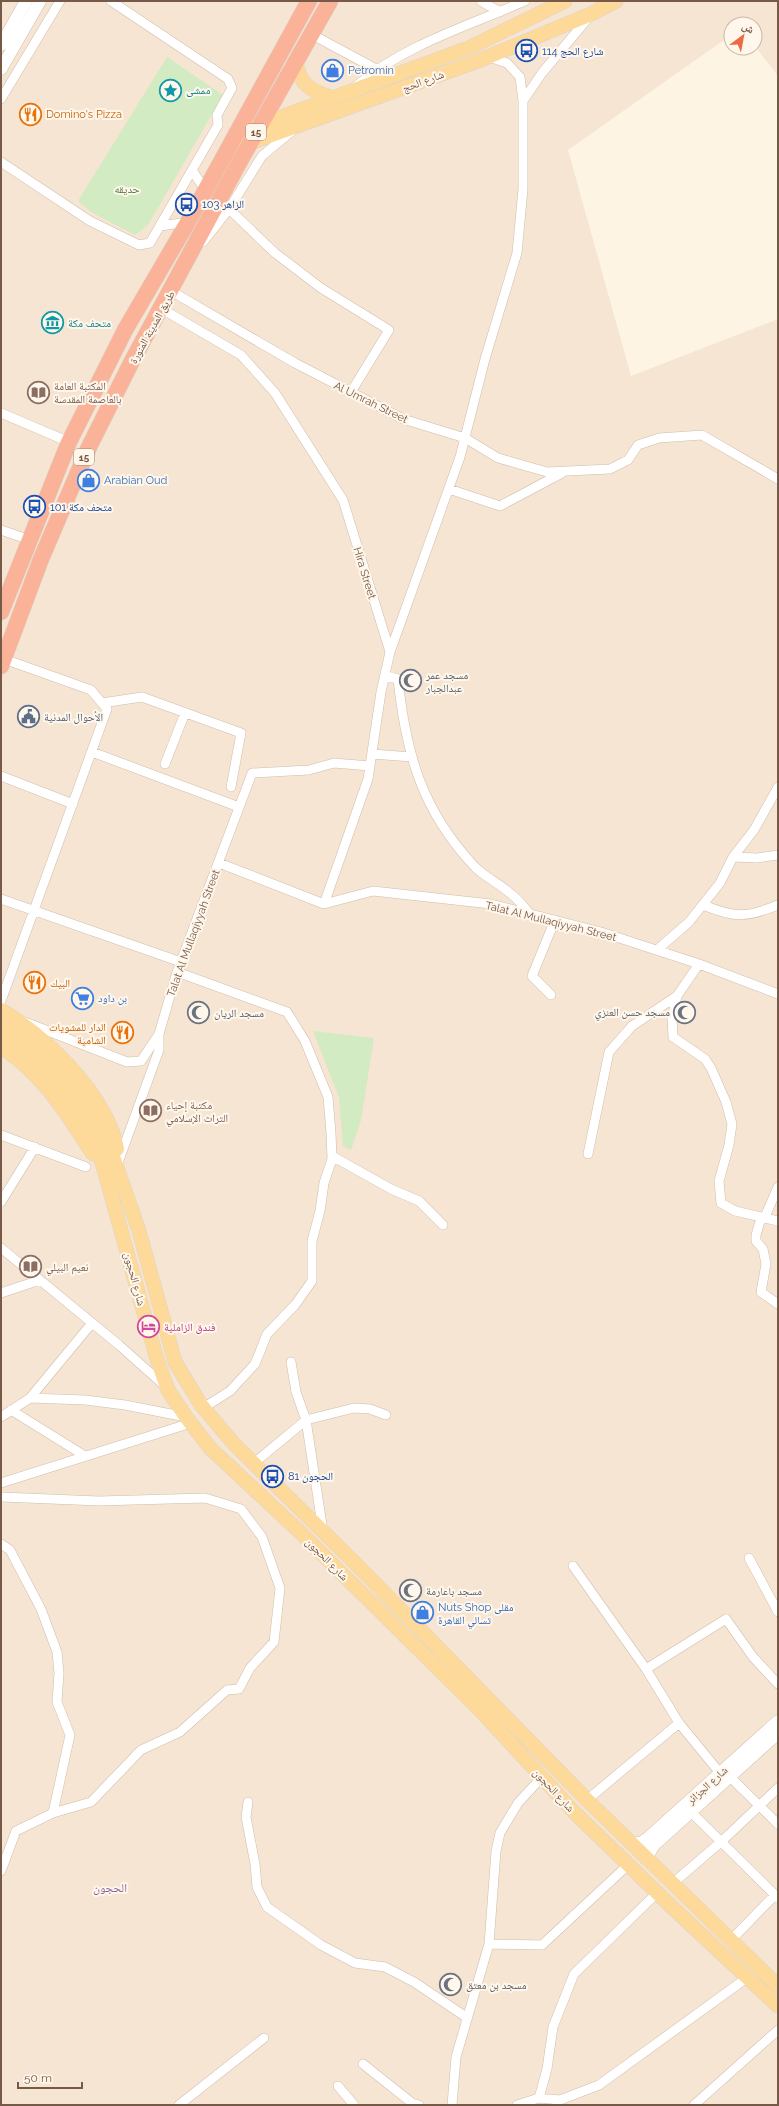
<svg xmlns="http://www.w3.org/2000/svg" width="779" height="2106" viewBox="0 0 779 2106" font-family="Raleway,'Noto Naskh Arabic',sans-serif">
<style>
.residential{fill:#f5e5d2}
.green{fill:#d2ebc2}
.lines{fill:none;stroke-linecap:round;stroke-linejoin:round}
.street-casing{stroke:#d1bdac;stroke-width:10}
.secondary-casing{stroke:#d4bdaa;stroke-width:13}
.primary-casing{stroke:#dcd4cf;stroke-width:15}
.highway-casing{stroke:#dcd4cf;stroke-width:17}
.street{stroke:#fff;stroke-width:9}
.secondary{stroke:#fff;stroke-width:12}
.primary{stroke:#feda9a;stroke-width:14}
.highway{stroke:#fab398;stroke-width:16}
.labels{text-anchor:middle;stroke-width:4;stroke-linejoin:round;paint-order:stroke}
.shield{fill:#fff7eb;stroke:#a08879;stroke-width:1}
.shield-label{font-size:10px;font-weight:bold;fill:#775948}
.transit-label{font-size:11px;fill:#164399;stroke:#fff7eb;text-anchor:start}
.shop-label{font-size:11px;fill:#366cbe;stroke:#fff7eb;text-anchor:start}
.street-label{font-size:11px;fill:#775948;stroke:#fff7eb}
.culture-label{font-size:11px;fill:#0d838f;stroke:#fff7eb;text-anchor:start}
.food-label{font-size:11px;fill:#c56008;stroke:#fff7eb;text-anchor:start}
.park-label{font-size:11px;fill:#517d40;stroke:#fff7eb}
.education-label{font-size:11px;fill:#785e54;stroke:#fff7eb;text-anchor:start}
.worship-label{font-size:11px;fill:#5b616d;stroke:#fff7eb;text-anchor:start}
.service-label{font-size:11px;fill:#4e5e75;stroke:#fff7eb;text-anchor:start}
.hotel-label{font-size:11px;fill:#b23c85;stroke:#fff7eb;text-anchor:start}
.neighbourhood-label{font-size:12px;fill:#88639a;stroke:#fff7eb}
</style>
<rect width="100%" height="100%" fill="#fdf4e4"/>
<path class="residential" d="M1,1H778V76L755,46V24H731V35L568,150L631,376L778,319V2105H1Z"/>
<path class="green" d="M167,57L223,95L148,225L135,235L91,212L78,201Z
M313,1031L374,1038L361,1120L351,1150L343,1146L339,1097Z"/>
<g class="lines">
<defs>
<path id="street" d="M481,1L500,12
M311,34L376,69
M356,86C404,45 468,26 525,1
M1,99L60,1
M523,101L542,73L589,17
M1,162L90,221L139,245L150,243L218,125L217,115L232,88L228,79L111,1
M192,170L205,190
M229,209L275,253L321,288L389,330L351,392
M160,226L188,222
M203,242L229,209L262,156L292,131
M171,291L295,363L403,419L465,438L498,458L547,472L610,469L628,460L638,445L659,438L702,435L778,479
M162,309L241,355L275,393L343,500L390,652L381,692L368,779L324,904
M1,413L69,442
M449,489L500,506L562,473
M1,530L30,540
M390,652L460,457L485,359L517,253L523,189V101L520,77L507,63L489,57
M385,676L398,679C406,754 422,811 475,867C485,877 500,884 511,894C518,899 524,907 530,914
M102,703L142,697L241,733L231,787
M92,752L239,807
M372,754L412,757
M165,764L185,713
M1,776L73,804
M733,857L757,858L778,855
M219,863L324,904L373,891L491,904L601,932L699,964L778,994
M1,899L181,962
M703,905C735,918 746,918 778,905
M657,950L689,922L720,883L733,857L754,830L778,787
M699,964L677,996L672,1018L673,1037L705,1059L711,1068L726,1102L732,1124L729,1145L719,1181L721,1203L735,1211L778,1221
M177,972L287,1012L305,1041L328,1097L331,1133L332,1159L324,1183L320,1211L312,1241V1281L295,1305L267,1334L255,1364L230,1391L203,1408
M551,995L532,976L555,920
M1,1001L107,709L91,690L4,659
M25,1022L127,1062L141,1061L159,1034L177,972L252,773L309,770L334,763L370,766
M1,1135L86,1167
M588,1154L609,1052L632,1026L677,996
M332,1156L391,1189L419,1201L443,1225
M119,1160L159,1050V1034
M1,1202L35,1147
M761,1218L756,1235V1241L763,1249L766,1264L761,1292L778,1304
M764,1219L778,1187
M1,1248L119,1345L165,1386
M1,1293L40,1280
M291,1362L296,1392L306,1420L323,1531
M30,1398L85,1400L125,1405L186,1417
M11,1410L85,1456
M1,1417L30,1398L92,1323
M254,1463L306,1420L354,1408L370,1409L386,1415
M1,1483L191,1423
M1,1497L99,1501L205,1498L241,1509L262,1537L280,1588L274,1642L250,1668L239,1689L227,1690L180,1732L141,1750L91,1802L53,1813L16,1831L1,1871
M1,1544L10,1550L41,1609L57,1652L59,1673L57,1702L70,1735L53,1813
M749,1558L778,1612
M573,1566L646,1669L679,1723L720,1773
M646,1669L726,1619L753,1657L778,1684
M726,1773L778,1824
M587,1800L679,1723
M248,1802L246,1817L255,1864L257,1887L267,1907L321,1945L355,1963L385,1967L414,1982L466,2017
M691,1812L778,1898
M672,1884L722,1841L778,1788
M730,1941L775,1895
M489,1944L542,1945L628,1865
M363,2064L412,2103L419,2105
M338,2086L354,2105
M539,2098L560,2100L599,2085L748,1977
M179,2105L264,2038
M452,2105L456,2057L489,1944L496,1851L500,1833L518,1803L542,1777
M517,2105L539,2098L547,2069L553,2027L574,1974L657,1893
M694,2105L778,2030"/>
<path id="secondary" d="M1,45L26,1
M1,69L40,1
M633,1844L642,1842L648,1838L778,1721
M646,1858L654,1845L778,1733"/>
<path id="primary" d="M296,61C299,85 311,91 333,98
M254,127L471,47L565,1
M244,145L478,61L591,14L616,1
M1,1010C47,1037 107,1096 117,1149
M1,1024L34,1043L77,1090L109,1145L139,1231L175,1362L201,1405L234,1444L355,1563L589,1802L778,1986
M1,1036L23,1049L60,1085L82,1113L98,1148L156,1356L168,1390L186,1417L210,1448L301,1533L479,1709L576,1814L675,1910L778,2006
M1,1047C44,1075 66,1113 93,1154"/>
<path id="highway" d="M1,612L69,442L125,330L188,222L309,1
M1,666L41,559L89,447L132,361L240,161L330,1"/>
</defs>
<use href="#street" class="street-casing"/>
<use href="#secondary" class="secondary-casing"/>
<use href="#primary" class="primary-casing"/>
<use href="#highway" class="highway-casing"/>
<use href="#street" class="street"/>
<use href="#secondary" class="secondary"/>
<use href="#primary" class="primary"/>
<use href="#highway" class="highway"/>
</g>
<defs>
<symbol id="bus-ring" viewBox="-11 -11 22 22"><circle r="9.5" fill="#fff7eb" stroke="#1a4fb4" stroke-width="1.5"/><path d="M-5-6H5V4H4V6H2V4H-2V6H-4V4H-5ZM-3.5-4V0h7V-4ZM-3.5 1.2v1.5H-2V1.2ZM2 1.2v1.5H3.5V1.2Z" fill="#1a4fb4"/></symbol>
<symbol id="shop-ring" viewBox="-11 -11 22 22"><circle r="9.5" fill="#fff7eb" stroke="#3f7fe0" stroke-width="1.5"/><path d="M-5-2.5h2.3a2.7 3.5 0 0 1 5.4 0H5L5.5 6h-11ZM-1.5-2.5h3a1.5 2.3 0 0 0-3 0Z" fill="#3f7fe0"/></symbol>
<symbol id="sight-ring" viewBox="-11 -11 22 22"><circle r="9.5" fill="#fff7eb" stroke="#0f9aa8" stroke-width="1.5"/><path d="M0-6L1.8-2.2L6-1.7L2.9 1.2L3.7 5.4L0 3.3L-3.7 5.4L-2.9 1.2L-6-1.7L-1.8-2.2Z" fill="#0f9aa8"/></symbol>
<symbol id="restaurant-ring" viewBox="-11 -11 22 22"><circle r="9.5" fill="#fff7eb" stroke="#e8710a" stroke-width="1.5"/><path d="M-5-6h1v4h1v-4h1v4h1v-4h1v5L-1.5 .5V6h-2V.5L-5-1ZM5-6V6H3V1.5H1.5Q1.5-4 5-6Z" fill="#e8710a"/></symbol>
<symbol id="museum-ring" viewBox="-11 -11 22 22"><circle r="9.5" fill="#fff7eb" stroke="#0f9aa8" stroke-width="1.5"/><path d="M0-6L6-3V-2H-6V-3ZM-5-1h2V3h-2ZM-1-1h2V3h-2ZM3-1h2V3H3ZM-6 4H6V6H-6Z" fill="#0f9aa8"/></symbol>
<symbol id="library-ring" viewBox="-11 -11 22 22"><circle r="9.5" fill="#fff7eb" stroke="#8d6e63" stroke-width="1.5"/><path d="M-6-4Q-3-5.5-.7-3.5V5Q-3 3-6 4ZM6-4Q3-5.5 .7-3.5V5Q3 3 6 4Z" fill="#8d6e63"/></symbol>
<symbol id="mosque-ring" viewBox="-11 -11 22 22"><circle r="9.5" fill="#fff7eb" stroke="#6b7280" stroke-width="1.5"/><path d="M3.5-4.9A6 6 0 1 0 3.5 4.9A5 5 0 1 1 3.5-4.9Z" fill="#6b7280"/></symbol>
<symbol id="civic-ring" viewBox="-11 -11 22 22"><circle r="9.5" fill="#fff7eb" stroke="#5c6f8a" stroke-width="1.5"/><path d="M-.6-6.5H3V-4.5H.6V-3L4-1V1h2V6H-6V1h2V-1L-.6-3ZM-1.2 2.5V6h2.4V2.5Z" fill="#5c6f8a"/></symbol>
<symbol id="supermarket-ring" viewBox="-11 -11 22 22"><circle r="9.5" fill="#fff7eb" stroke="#3f7fe0" stroke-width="1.5"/><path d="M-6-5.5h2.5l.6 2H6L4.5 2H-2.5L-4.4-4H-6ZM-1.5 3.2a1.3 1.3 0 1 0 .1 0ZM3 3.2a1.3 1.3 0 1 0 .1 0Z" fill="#3f7fe0"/></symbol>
<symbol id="hotel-ring" viewBox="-11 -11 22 22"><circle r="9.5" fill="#fff7eb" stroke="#d1479c" stroke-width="1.5"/><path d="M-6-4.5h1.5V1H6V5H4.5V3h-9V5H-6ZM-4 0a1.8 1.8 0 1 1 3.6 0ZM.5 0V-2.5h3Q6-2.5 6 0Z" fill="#d1479c"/></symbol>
</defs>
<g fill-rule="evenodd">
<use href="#bus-ring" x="514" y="38" width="25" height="25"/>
<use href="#shop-ring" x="320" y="58" width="25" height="25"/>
<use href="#sight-ring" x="158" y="78" width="25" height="25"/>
<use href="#restaurant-ring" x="18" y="102" width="25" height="25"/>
<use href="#bus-ring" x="174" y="192" width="25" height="25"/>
<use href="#museum-ring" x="40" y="310" width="25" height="25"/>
<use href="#library-ring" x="26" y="380" width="25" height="25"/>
<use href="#shop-ring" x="76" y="468" width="25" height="25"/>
<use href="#bus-ring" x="22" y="494" width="25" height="25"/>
<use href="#mosque-ring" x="398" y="668" width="25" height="25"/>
<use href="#civic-ring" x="16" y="704" width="25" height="25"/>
<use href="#restaurant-ring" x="22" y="970" width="25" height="25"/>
<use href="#supermarket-ring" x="70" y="986" width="25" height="25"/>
<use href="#mosque-ring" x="672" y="1000" width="25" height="25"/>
<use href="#mosque-ring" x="186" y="1000" width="25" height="25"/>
<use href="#restaurant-ring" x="110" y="1020" width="25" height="25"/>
<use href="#library-ring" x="138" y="1098" width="25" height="25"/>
<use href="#library-ring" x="18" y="1254" width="25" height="25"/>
<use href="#hotel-ring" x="136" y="1314" width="25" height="25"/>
<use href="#bus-ring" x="260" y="1464" width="25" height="25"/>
<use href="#mosque-ring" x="398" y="1578" width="25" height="25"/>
<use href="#shop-ring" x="410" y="1600" width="25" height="25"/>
<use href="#mosque-ring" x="438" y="1972" width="25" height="25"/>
</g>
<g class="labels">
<g class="shield">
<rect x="246" y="124" width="20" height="16" rx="3"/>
<rect x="74" y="449" width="20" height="16" rx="3"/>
</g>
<g class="shield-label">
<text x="256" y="136">15</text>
<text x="84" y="461">15</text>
</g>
<g class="transit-label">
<text x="542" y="55">شارع الحج 114</text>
<text x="202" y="208">الزاهر 103</text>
<text x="50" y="511">متحف مكة 101</text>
<text x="288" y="1480">الحجون 81</text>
</g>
<g class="shop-label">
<text x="348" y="74">Petromin</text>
<text x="104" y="484">Arabian Oud</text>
<text x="98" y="1002">بن داود</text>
<text x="438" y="1611">Nuts Shop مقلى<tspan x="438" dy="13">تسالي القاهرة</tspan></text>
</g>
<g class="street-label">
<text transform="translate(423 81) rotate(-20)" y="4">شارع الحج</text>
<text transform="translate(152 327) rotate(-61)" y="4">طريق المدينة المنورة</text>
<text transform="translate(371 402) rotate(26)" y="4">Al Umrah Street</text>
<text transform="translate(365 573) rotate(73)" y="4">Hira Street</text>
<text transform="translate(551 921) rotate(14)" y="4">Talat Al Mullaqiyyah Street</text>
<text transform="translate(193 933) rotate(-70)" y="4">Talat Al Mullaqiyyah Street</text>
<text transform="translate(135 1279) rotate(75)" y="4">شارع الحجون</text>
<text transform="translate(327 1559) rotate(45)" y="4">شارع الحجون</text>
<text transform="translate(707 1785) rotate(-42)" y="4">شارع الجزائر</text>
<text transform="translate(554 1790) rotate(47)" y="4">شارع الحجون</text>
</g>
<g class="culture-label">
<text x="186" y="94">ممشى</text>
<text x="68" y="327">متحف مكة</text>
</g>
<g class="food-label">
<text x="46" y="118">Domino's Pizza</text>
<text x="50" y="987">البيك</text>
<text x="106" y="1031" text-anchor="end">الدار للمشويات<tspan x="106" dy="13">الشامية</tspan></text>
</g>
<g class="park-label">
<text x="127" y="193">حديقه</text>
</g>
<g class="education-label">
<text x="54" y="390">المكتبة العامة<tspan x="54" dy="13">بالعاصمة المقدسة</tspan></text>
<text x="166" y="1109">مكتبة إحياء<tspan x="166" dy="13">التراث الإسلامي</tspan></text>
<text x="46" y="1271">نعيم البيلي</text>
</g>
<g class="worship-label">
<text x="426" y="679">مسجد عمر<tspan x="426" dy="13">عبدالجبار</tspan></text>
<text x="670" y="1016" text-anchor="end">مسجد حسن العنزي</text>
<text x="214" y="1017">مسجد الريان</text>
<text x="426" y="1595">مسجد باعارمة</text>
<text x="466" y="1989">مسجد بن معتق</text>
</g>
<g class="service-label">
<text x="44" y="721">الأحوال المدنية</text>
</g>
<g class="hotel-label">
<text x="164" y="1331">فندق الزاملية</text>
</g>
<g class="neighbourhood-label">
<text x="110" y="1892">الحجون</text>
</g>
</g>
<rect width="779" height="2106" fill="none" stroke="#775948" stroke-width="4"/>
<g transform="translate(743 36) rotate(32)"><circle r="19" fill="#fff7eb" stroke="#c9b8aa"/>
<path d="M0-3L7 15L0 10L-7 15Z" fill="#ec6b44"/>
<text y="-6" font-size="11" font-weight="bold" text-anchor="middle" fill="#775948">ش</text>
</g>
<path d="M18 2082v6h64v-6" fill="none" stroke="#775948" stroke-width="2"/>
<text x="24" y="2082" font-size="12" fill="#775948" stroke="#fff7eb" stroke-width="3" paint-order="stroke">50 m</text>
</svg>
